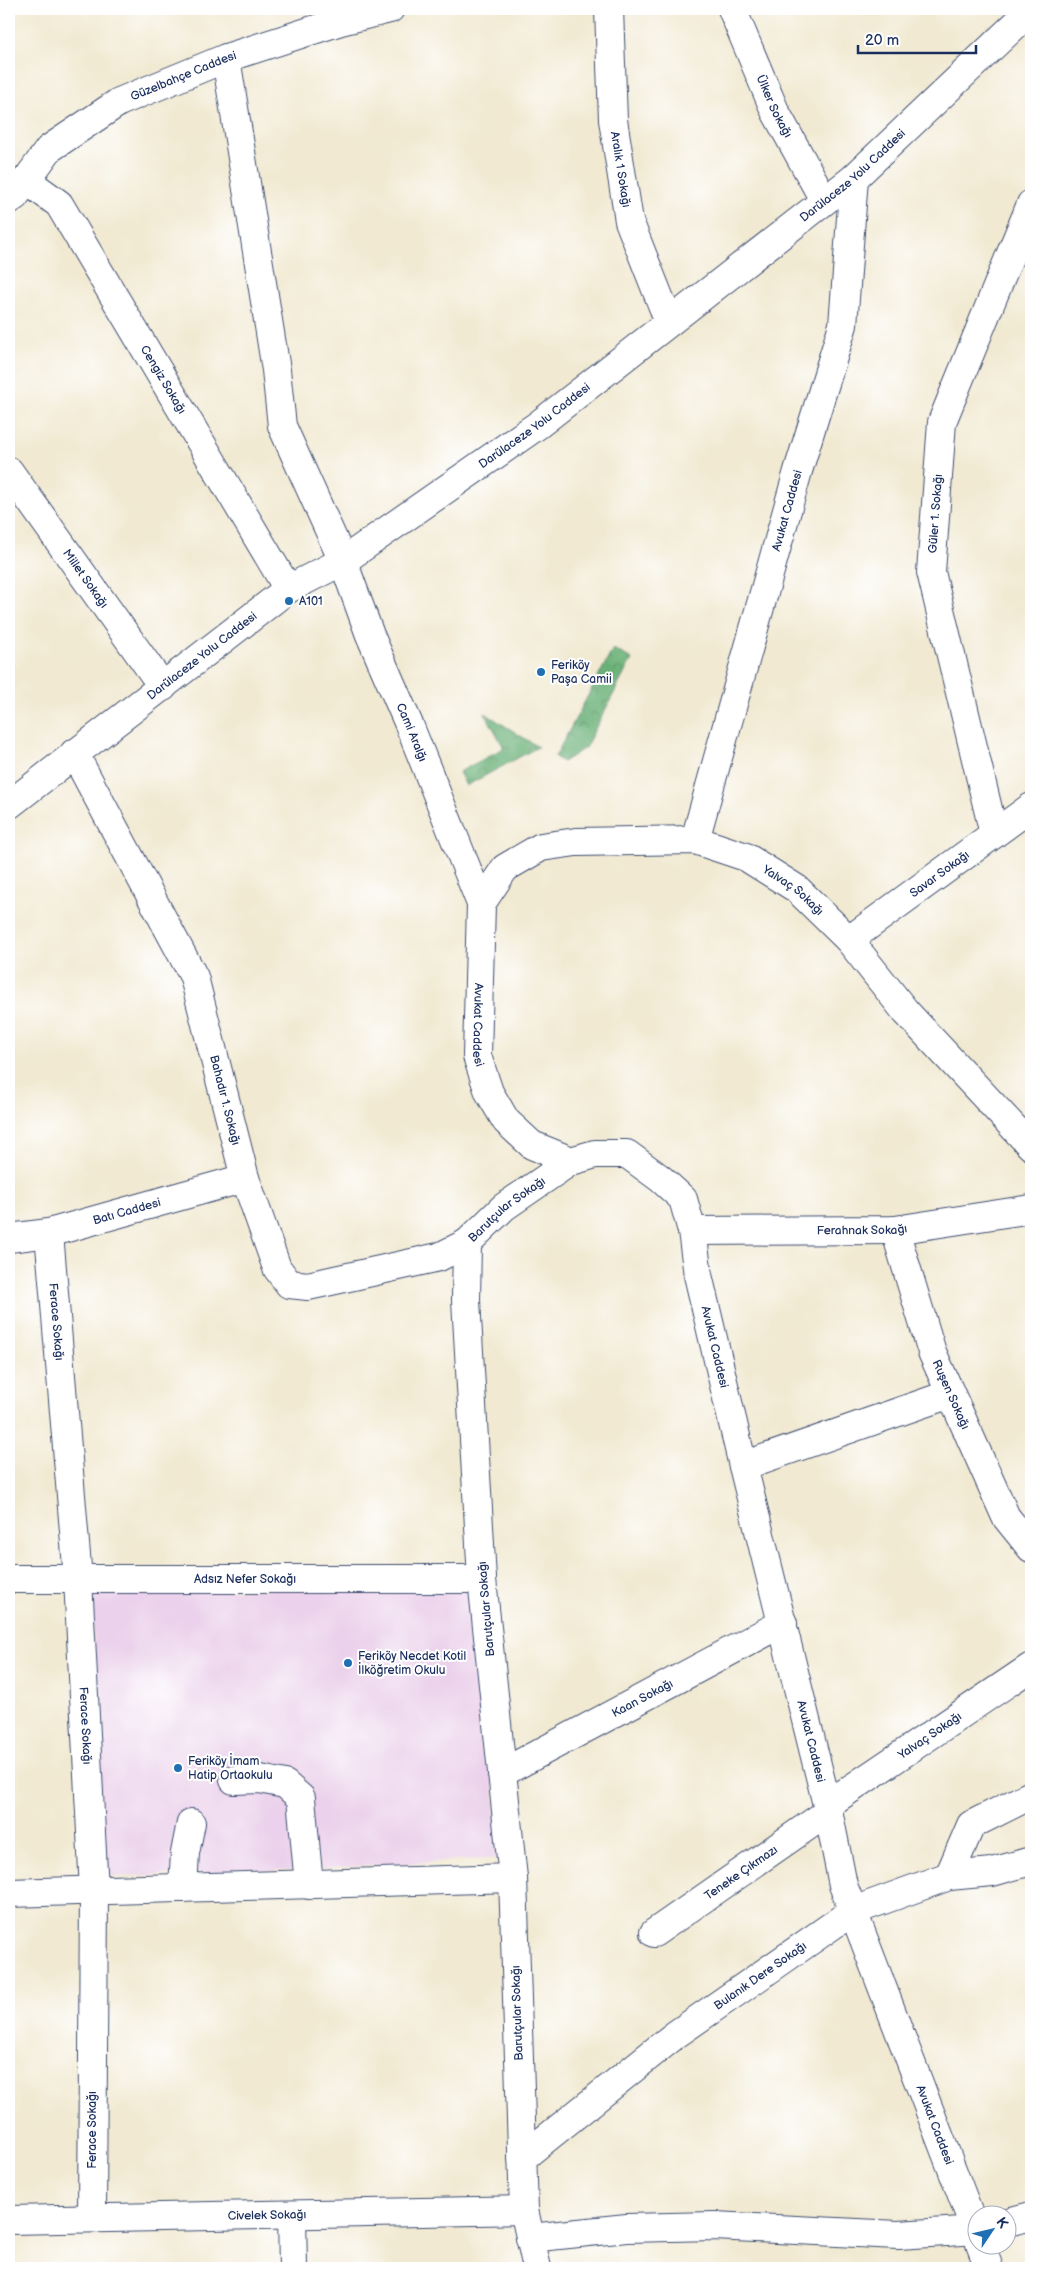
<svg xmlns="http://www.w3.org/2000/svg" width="1040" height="2277" viewBox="0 0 1040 2277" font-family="'Balsamiq Sans',sans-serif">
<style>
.built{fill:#ebd1eb}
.forest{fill:url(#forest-crowns);stroke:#43706a}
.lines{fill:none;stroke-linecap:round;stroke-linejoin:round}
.minor-casing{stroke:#3b4b6f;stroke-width:30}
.major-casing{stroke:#3b4b6f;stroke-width:30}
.minor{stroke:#fff;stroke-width:28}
.major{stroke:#fff;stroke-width:28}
.poi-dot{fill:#1f6fb2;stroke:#fff;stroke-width:2}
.labels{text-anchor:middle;stroke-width:4;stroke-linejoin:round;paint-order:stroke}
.street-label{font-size:12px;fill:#1b2f5e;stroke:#fff}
.poi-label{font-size:12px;fill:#1b2f5e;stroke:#fff;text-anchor:start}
</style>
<defs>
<pattern id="forest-crowns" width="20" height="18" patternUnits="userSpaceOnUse" patternTransform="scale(1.25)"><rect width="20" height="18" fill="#6bb177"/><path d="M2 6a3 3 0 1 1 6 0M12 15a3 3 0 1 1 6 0" fill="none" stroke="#579065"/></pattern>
</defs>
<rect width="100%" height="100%" fill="#fff"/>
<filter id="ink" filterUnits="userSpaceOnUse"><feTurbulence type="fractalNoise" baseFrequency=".02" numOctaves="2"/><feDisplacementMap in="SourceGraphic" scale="10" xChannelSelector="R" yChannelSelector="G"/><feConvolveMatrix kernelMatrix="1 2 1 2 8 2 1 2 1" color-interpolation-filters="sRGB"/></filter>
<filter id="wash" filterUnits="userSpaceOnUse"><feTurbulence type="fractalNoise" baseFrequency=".0096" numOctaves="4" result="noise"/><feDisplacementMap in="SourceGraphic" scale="20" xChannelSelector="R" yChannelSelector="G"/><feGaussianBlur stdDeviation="1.12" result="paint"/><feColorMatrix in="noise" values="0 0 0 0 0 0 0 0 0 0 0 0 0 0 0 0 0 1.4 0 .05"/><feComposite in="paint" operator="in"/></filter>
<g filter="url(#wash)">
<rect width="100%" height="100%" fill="#f1e9d1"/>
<path class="built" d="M478,1585L499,1858L308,1869L103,1877L92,1593Z"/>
<path class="forest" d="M613,649L632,659L585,748L563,762L555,757Z
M485,713L538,747L466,786L459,772L504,748Z"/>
</g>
<g filter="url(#ink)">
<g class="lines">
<defs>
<g id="minor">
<path id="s1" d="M609,9L613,120L629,221L669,322"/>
<path id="s2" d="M732,9L775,111L824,200"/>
<path id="s3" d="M226,58L276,370L282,426L343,561L370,635L410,727L481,904L477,1056L489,1092L506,1121L532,1145L571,1161"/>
<path id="s4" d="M26,180L59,204L288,589"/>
<path id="s5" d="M9,200L15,196L49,149L119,102L226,58L341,21L390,9"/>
<path id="s6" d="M9,471L163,687"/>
<path id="s7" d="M74,753L194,977L245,1178L277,1268L289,1284L308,1286L439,1257L467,1243"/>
<path id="s8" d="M994,834L931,572L942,422L1031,204"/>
<path id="s9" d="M695,840L798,471L843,325L854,178"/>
<path id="s10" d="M481,904L505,868L541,847L576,842L695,840L746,857L797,889L849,940L906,1012L1031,1146"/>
<path id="s11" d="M849,940L1031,807"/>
<path id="s12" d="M895,1230L932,1352L1006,1517L1031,1548"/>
<path id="s13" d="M692,1231L895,1230L1031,1209"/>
<path id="s14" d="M49,1233L78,1579L94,1891L92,2218"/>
<path id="s15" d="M9,1238L49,1233L245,1178"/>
<path d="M743,1466L950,1394"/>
<path id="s16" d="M9,1579H482"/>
<path id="s17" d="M502,1773L783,1623"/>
<path d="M234,1780L260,1779L285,1784L301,1798L309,1885"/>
<path id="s18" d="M827,1805L1031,1667"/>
<path d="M949,1876L971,1825L1031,1795"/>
<path d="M183,1888L185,1853L191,1823"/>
<path d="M9,1893L513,1878"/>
<path id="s19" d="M654,1933L828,1812"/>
<path id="s20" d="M522,2158L675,2035L853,1911L949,1876L992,1872L1031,1861"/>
<path d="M292,2215L293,2268"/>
<path id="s21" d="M9,2220L524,2210"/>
<path d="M1008,2222L1031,2216"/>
<path d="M530,2238L627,2228L714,2226L898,2235L978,2230"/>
<path d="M980,2244L989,2268"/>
<path id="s22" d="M537,2268L524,2210L513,1878L482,1579L466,1300L467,1243L504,1207L571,1161L595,1154H627L661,1179L683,1199L692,1231L698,1275L743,1466L827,1805L843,1885L978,2237"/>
</g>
<g id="major">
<path id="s23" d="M9,805L288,589L343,561L538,425L854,178L1031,10"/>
</g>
</defs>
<use href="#minor" class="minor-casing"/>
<use href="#major" class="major-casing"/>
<use href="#minor" class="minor"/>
<use href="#major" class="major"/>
</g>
</g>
<g class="poi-dot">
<circle cx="289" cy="601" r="5"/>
<circle cx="541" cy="672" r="5"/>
<circle cx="348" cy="1663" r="5"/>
<circle cx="178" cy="1768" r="5"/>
</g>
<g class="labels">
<g class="street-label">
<text dy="4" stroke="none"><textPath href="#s5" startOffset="219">Güzelbahçe Caddesi</textPath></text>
<text dy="4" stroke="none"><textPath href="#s2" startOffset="106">Ülker Sokağı</textPath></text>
<text dy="4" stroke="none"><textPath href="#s1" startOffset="161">Aralık 1 Sokağı</textPath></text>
<text dy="4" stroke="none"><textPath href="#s23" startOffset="1054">Darülaceze Yolu Caddesi</textPath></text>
<text dy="4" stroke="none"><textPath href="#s4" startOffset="245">Cengiz Sokağı</textPath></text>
<text dy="4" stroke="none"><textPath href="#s23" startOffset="649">Darülaceze Yolu Caddesi</textPath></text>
<text dy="4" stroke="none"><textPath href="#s9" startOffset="342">Avukat Caddesi</textPath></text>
<text dy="4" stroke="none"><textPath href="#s8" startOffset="328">Güler 1. Sokağı</textPath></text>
<text dy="4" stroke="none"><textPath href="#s6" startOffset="132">Millet Sokağı</textPath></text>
<text dy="4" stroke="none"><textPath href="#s23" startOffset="244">Darülaceze Yolu Caddesi</textPath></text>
<text dy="4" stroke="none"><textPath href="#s3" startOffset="705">Cami Aralğı</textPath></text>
<text dy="4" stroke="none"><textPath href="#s11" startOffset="112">Savar Sokağı</textPath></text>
<text dy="4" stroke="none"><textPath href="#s10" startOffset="351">Yalvaç Sokağı</textPath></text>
<text dy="4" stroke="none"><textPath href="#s3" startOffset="1011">Avukat Caddesi</textPath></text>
<text dy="4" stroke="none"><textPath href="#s7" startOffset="381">Bahadır 1. Sokağı</textPath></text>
<text dy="4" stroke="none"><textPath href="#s22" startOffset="1081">Barutçular Sokağı</textPath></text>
<text dy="4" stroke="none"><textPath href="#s15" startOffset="121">Batı Caddesi</textPath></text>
<text dy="4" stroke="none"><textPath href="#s13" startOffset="170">Ferahnak Sokağı</textPath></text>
<text dy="4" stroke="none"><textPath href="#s14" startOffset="89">Ferace Sokağı</textPath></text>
<text dy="4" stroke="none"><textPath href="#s22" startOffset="1442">Avukat Caddesi</textPath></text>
<text dy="4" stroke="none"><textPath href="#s12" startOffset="174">Ruşen Sokağı</textPath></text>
<text dy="4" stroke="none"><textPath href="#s16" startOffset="236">Adsız Nefer Sokağı</textPath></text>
<text transform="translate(486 1609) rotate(-95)" y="4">Barutçular Sokağı</text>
<text dy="4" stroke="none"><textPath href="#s17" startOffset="159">Kaan Sokağı</textPath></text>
<text dy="4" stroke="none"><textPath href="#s14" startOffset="494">Ferace Sokağı</textPath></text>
<text dy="4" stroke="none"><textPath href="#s18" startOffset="124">Yalvaç Sokağı</textPath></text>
<text dy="4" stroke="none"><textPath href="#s22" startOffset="1848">Avukat Caddesi</textPath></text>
<text dy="4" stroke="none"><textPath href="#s19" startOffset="106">Teneke Çıkmazı</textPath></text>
<text dy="4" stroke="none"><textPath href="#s20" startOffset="300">Bulanık Dere Sokağı</textPath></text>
<text transform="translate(517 2013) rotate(-92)" y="4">Barutçular Sokağı</text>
<text dy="4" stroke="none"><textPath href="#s22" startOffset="2252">Avukat Caddesi</textPath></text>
<text transform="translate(92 2130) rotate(-90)" y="4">Ferace Sokağı</text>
<text dy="4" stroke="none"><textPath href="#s21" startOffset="258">Civelek Sokağı</textPath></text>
</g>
<g class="poi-label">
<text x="299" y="605">A101</text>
<text x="551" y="669">Feriköy<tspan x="551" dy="14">Paşa Camii</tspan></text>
<text x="358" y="1660">Feriköy Necdet Kotil<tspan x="358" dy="14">İlköğretim Okulu</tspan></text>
<text x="188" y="1765">Feriköy İmam<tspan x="188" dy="14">Hatip Ortaokulu</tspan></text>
</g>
</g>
<rect width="1040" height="2277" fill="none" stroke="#fff" stroke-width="30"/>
<g transform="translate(992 2230) rotate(55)"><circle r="24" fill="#ffffff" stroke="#a4acbf"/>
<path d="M0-4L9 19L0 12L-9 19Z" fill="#1f6fb2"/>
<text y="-8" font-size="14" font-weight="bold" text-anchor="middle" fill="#1b2f5e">K</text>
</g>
<path d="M858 45v8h118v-8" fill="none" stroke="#1b2f5e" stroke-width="2.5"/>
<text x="865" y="45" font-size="15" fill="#1b2f5e" stroke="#ffffff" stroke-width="4" paint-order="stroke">20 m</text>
</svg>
